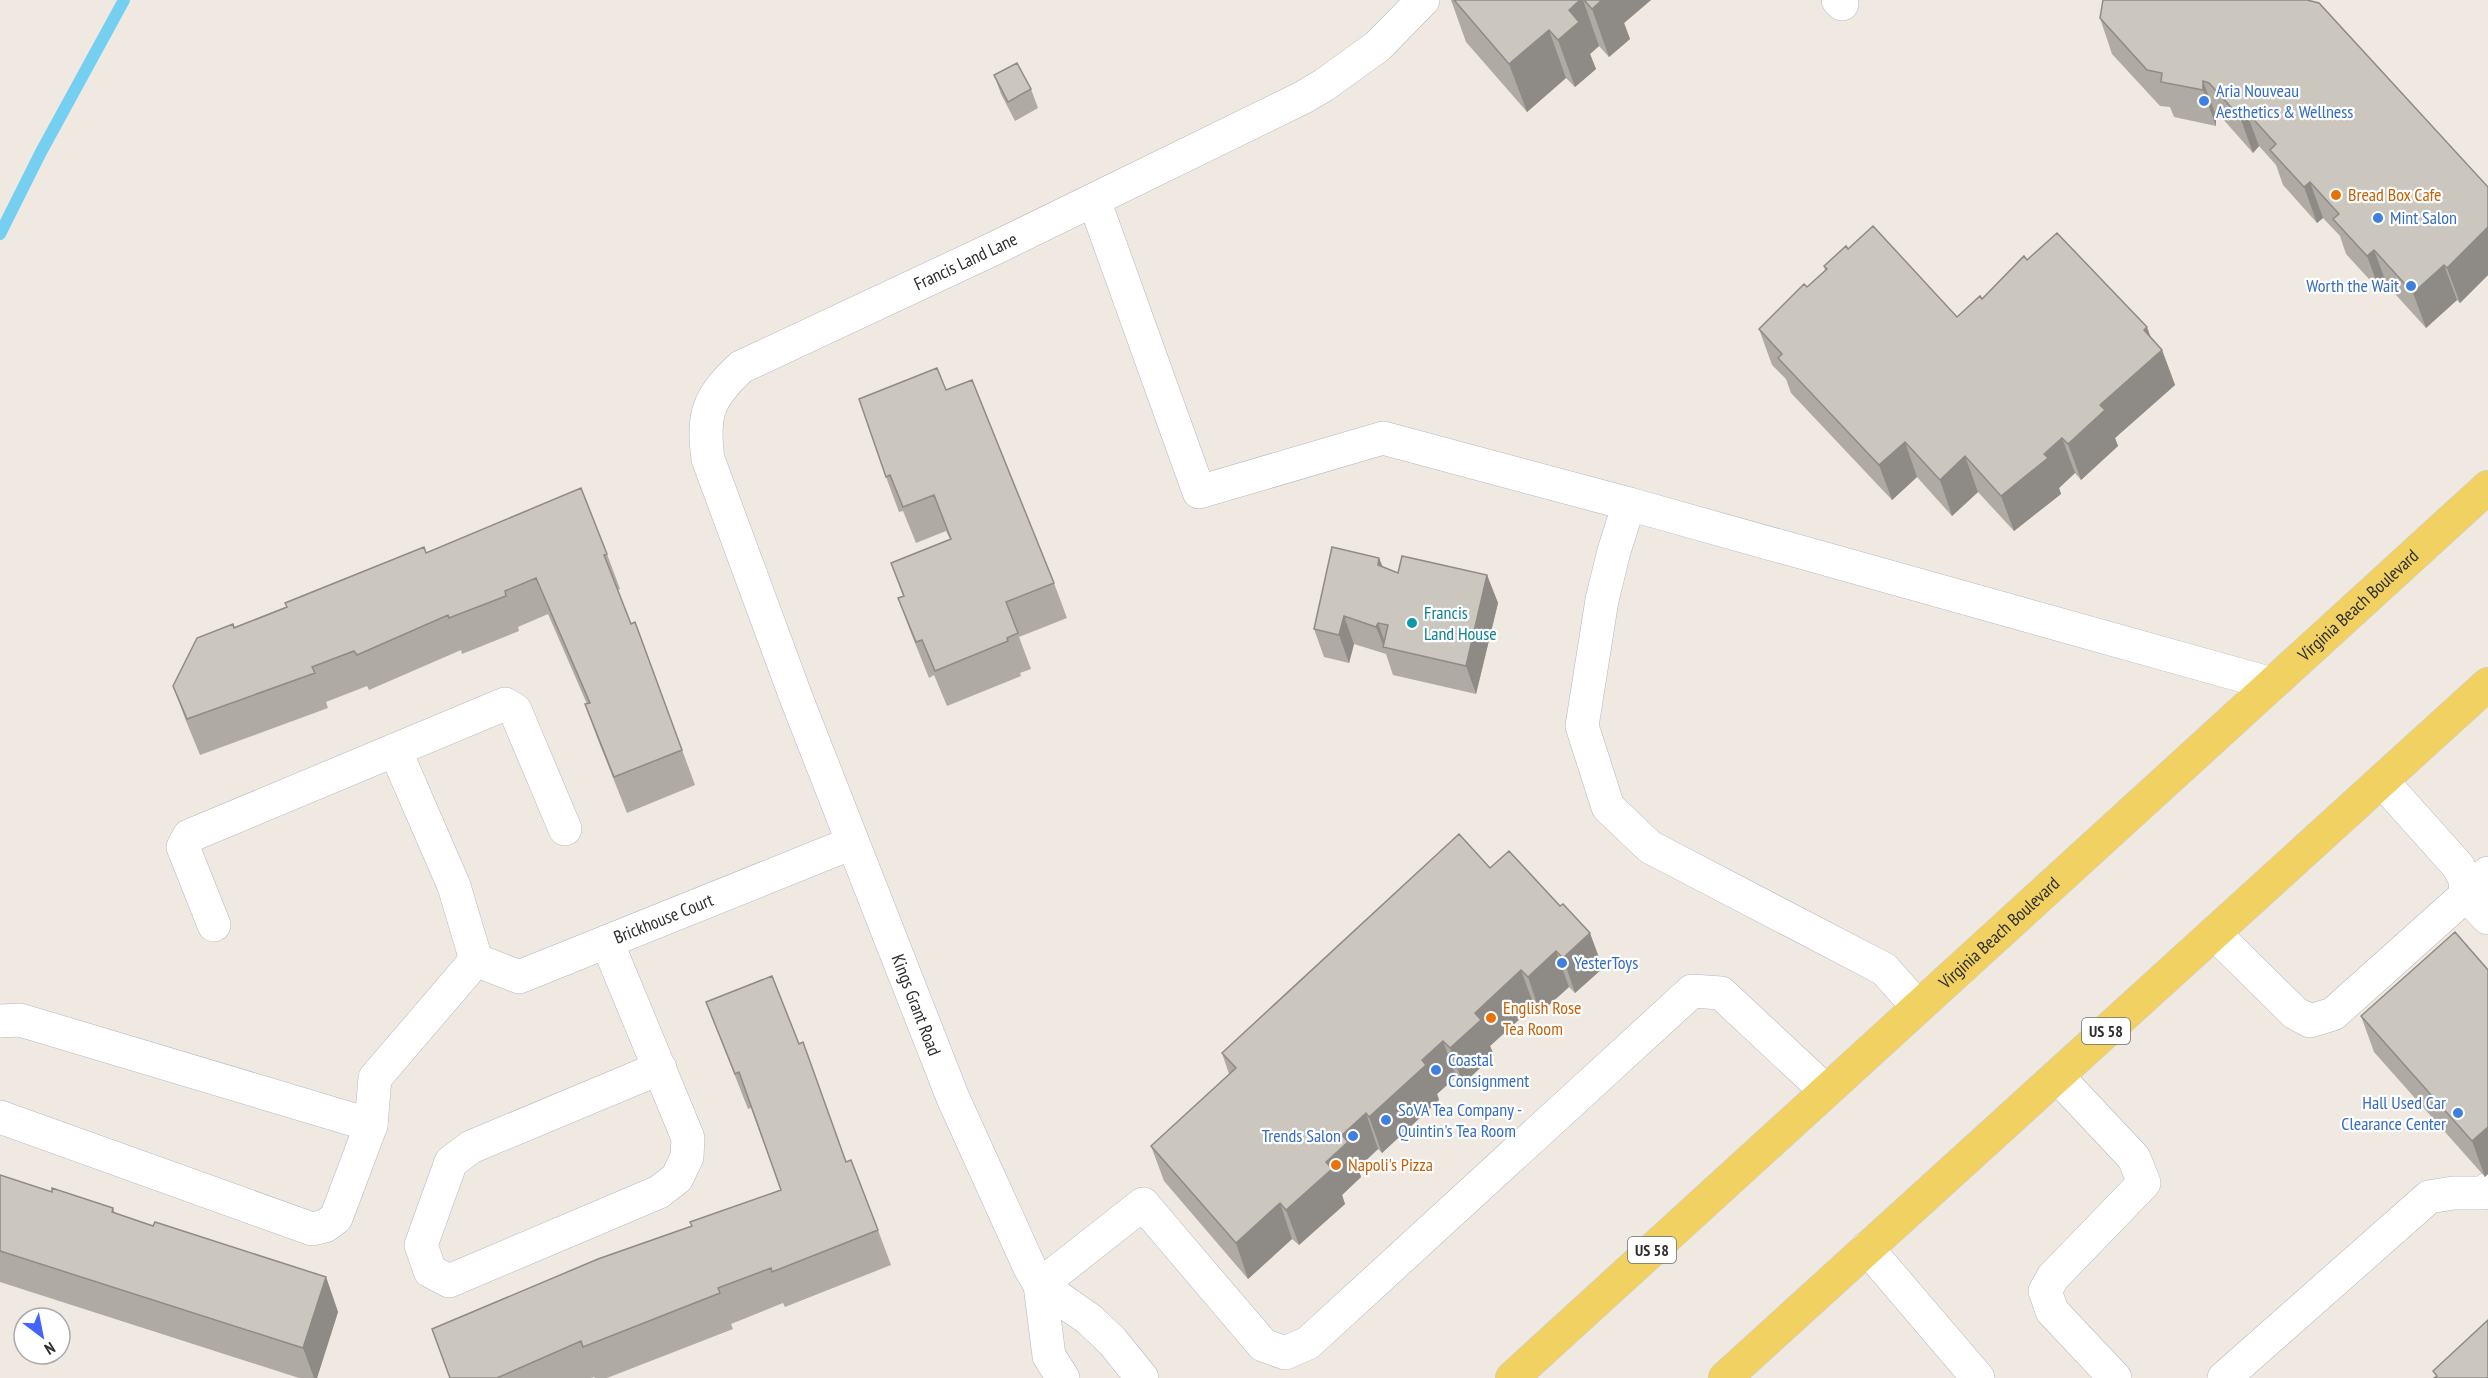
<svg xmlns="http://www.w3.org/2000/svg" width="2488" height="1378" viewBox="0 0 2488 1378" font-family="'PT Sans Narrow',sans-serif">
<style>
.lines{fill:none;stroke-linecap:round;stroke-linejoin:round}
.stream{stroke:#75cff0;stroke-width:12}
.minor-casing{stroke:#b4b7c1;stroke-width:34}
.major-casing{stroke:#c9c9c9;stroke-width:34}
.minor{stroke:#fff;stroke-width:33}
.major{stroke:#f2d163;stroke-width:33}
.wall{fill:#afaba4}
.shaded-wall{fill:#8e8b86}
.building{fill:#cbc7bf;stroke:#8e8b86;stroke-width:1.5}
.shop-dot{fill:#3f7fe0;stroke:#fff;stroke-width:2}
.food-dot{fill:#e8710a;stroke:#fff;stroke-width:2}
.culture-dot{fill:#0f9aa8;stroke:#fff;stroke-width:2}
.labels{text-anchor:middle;stroke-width:4.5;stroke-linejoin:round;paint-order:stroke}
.shield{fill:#fff;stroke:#6d6d6d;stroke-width:1.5}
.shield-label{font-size:16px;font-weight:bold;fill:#2e2e2e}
.shop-label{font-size:18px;fill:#366cbe;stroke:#fff;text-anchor:start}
.food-label{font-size:18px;fill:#c56008;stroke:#fff;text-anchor:start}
.street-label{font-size:18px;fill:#2e2e2e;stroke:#fff}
.culture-label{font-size:18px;fill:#0d838f;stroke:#fff;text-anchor:start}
</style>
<rect width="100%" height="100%" fill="#efe9e1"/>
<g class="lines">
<path class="stream" d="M0,234L41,152L124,0"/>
<defs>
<g id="minor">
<path d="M1838,0L1842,4"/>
<path d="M1094,200L1199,492L1383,438L1629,504"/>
<path d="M395,750L454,886L476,960"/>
<path d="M2488,873L2466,895L2488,918"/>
<path d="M214,925L183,847L189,836L505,704L515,710L565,829"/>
<path d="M2214,933L2295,1013L2310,1021L2333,1014L2466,895L2465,879L2458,866L2382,781"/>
<path d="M607,942L688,1138L687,1157L677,1178L659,1192L449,1281L430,1271L421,1245L451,1162L471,1147L660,1068"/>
<path id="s1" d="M476,960L519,977L852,843"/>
<path d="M1918,1007L1884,969L1650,847L1608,807L1582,726L1602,600L1614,551L1629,504L2272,684"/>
<path d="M0,1021L20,1020L371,1125"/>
<path d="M2057,1076L2134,1158L2144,1183L2053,1277L2045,1291L2052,1311L2115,1378"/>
<path d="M0,1117L312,1229L325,1226L336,1218L371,1125L375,1078L476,960"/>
<path d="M1867,1248L1978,1378"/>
<path d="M1040,1285L1143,1204L1263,1345L1285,1353L1308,1343L1692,991L1721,993L1826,1091"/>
<path d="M1040,1285L1089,1319L1113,1342L1142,1378"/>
<path id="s2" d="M1063,1378L1049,1356L1040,1285L1030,1268L953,1098L797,700L708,459C702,414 708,398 741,367L993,249L1302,98L1324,85L1378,46L1423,0"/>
<path d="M2224,1378L2429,1197L2453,1193H2484L2488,1189"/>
</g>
<g id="major">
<path id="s3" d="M1512,1378L2488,487"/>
<path d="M1725,1378L2488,684"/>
</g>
</defs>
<use href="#minor" class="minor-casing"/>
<use href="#major" class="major-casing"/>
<use href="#minor" class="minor"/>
<use href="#major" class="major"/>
</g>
<path class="wall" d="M1451,0H1651L1624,23L1630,39L1609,57L1599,46L1590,54L1596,69L1575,87L1566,78L1527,112L1466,42Z
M2100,18L2488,187V275L2460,303L2457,300L2426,328L2387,285L2380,291L2346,254L2340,236L2323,218L2317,223L2283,185L2276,165L2259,146L2253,153L2222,118L2216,116V126L2174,117L2170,107L2160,106L2112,54Z
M994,75L1031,89L1038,108L1015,121L1001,94Z
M1848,249L1957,317L1982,299L2027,260L2151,338L2162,350L2175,385L2115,438L2118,446L2081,480L2075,473L2059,488L2061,494L2014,531L1978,492L1952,516L1917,477L1892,500L1791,393L1786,379L1772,365L1759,329L1825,271L1824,266Z
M946,390L1054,583L1067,618L1019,637L1031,669L1020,673L1021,676L947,706L934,675L929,678L911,633L898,598L903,596L891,563L950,539L946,531L916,543L903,511L899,512L886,477Z
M426,553L607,554L620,589L618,590L631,624L635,622L695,785L627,813L598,740L585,704H587L548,614L518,627L519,631L462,654L461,650L369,690L367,686L326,702L328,708L200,755L186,721L173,686L234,627Z
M1379,558L1383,567L1398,573L1487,575L1498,603L1476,694L1393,675L1386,654L1354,644L1349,663L1324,657L1314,629Z
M1490,868L1603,968L1575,993L1569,987L1540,1013L1534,1006L1490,1046L1494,1055L1463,1084L1456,1077L1437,1094L1439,1100L1382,1153L1378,1149L1358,1168L1361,1177L1342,1195L1345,1204L1299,1245L1292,1239L1248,1279L1164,1181L1151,1146L1229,1074L1222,1053Z
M2488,970V1174L2485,1177L2374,1052L2361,1016Z
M706,1002L847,1162L878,1230L891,1265L785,1307L783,1303L731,1324L733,1329L607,1378H595L594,1377L591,1378H450L432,1329L781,1190L751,1108L748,1109Z
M0,1175L52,1192L113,1208L115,1213L153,1226L326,1277L338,1312L317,1378H299L0,1282Z"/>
<path class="shaded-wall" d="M1580,0H1583L1599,46L1590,54L1596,69L1575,87L1558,40L1569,10Z
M1602,0H1651L1624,23L1630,39L1609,57L1592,9Z
M1549,30L1566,78L1527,112L1509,64Z
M2203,81L2216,116V126L2203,90Z
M2246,111L2259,146L2253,153L2240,117Z
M2310,182L2323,218L2317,223L2304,187Z
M2488,227V275L2460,303L2447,268Z
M2374,250L2387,285L2380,291L2367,256Z
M2444,265L2457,300L2426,328L2413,293Z
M2147,327L2157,354L2162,350L2175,385L2115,438L2118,446L2081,480L2068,444L2100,405L2144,330Z
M2062,438L2075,473L2059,488L2061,494L2014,531L2001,496Z
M1905,442L1917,477L1892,500L1879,465Z
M1965,456L1978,492L1952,516L1940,480Z
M1379,558L1389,586L1378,565Z
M1487,575L1498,603L1476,694L1466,666Z
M1344,616L1354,644L1349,663L1339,635Z
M1378,623L1387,648L1384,647L1376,627Z
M1590,933L1603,968L1575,993L1563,958Z
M1556,951L1569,987L1540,1013L1528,977Z
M1521,970L1534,1006L1490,1046L1494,1055L1463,1084L1450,1048L1475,1013Z
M1443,1041L1456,1077L1437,1094L1439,1100L1382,1153L1369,1117L1422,1060Z
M1366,1113L1378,1149L1358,1168L1361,1177L1342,1195L1345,1204L1299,1245L1286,1210L1326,1162L1342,1135Z
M2488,1127V1174L2485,1177L2472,1141Z
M1280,1203L1292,1239L1248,1279L1236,1243Z
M326,1277L338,1312L317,1378H314L303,1348Z"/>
<path class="building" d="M1454,0H1580L1569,10L1579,22L1558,40L1549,30L1509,64Z
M1584,0H1602L1592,9Z
M2103,0H2307L2319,3L2488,187V227L2447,268L2444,265L2413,293L2374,250L2367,256L2333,219L2339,214L2310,182L2304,187L2270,150L2276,144L2246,111L2240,117L2209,83L2203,81V90L2161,82L2162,73L2147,70L2100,18Z
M1017,63L1031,89L1008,102L994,75Z
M1873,226L1957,317L1980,296L1982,299L2024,256L2027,260L2057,233L2147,327L2144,330L2162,350L2100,405L2105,410L2068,444L2062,438L2044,454L2048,458L2001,496L1965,456L1940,480L1905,442L1879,465L1778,358L1782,354L1759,329L1804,284L1807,287L1827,269L1824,266L1846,246L1848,249Z
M937,368L946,390L972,380L1054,583L1006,602L1018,633L1007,638L1008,641L935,671L922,640L916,642L898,598L904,596L891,563L951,539L934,495L903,507L890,475L886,477L859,399Z
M581,488L607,554L604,555L631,624L635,622L682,750L614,777L585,704L590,703L536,578L505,591L506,596L449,618L448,615L357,655L354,651L312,667L315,673L187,719L173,686L197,638L233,624L234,628L287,607L285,603L424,547L426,553Z
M1332,547L1379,558L1378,565L1398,573L1402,556L1487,575L1466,666L1383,647L1388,625L1378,623L1376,627L1344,616L1339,635L1314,629Z
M1459,834L1490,868L1509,851L1560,906L1563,904L1590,933L1563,958L1556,951L1528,977L1521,970L1475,1013L1481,1020L1450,1048L1443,1041L1422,1060L1426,1065L1369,1117L1366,1113L1342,1135L1348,1142L1326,1162L1332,1169L1286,1210L1280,1203L1236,1243L1151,1146L1236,1068L1222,1053Z
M2455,932L2488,970V1127L2472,1141L2361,1016Z
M772,976L799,1044L803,1042L846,1162L851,1160L878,1230L772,1272L771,1268L718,1288L720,1293L583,1347L581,1341L497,1378H450L432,1329L598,1259L692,1226L690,1222L781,1190L739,1072L735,1074L706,1002Z
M0,1175L52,1192V1188L113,1208L112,1212L153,1226L155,1222L326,1277L303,1348L0,1251Z
M2488,1320V1378H2434L2437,1376L2433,1371Z"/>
<g class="shop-dot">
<circle cx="2204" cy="101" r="6"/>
<circle cx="2378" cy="218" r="6"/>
<circle cx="2411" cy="286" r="6"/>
<circle cx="1562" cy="963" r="6"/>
<circle cx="1436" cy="1070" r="6"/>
<circle cx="2458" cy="1113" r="6"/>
<circle cx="1386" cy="1120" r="6"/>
<circle cx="1353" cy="1136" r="6"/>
</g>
<g class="food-dot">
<circle cx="2336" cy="195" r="6"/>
<circle cx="1491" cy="1018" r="6"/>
<circle cx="1336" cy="1165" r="6"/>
</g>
<circle class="culture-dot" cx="1412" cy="623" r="6"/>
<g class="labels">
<g class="shield">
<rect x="2082" y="1018" width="48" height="26" rx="4.5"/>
<rect x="1628" y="1237" width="48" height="26" rx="4.5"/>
</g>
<g class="shield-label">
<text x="2106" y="1037">US 58</text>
<text x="1652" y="1256">US 58</text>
</g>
<g class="shop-label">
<text x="2216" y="97">Aria Nouveau<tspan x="2216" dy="21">Aesthetics &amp; Wellness</tspan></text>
<text x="2390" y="224">Mint Salon</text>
<text x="2399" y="292" text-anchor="end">Worth the Wait</text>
<text x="1574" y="969">YesterToys</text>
<text x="1448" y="1066">Coastal<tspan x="1448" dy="21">Consignment</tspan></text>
<text x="2446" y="1109" text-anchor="end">Hall Used Car<tspan x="2446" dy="21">Clearance Center</tspan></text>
<text x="1398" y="1116">SoVA Tea Company -<tspan x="1398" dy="21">Quintin's Tea Room</tspan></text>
<text x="1341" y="1142" text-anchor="end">Trends Salon</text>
</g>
<g class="food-label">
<text x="2348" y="201">Bread Box Cafe</text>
<text x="1503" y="1014">English Rose<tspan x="1503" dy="21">Tea Room</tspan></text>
<text x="1348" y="1171">Napoli's Pizza</text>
</g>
<g class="street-label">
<text dy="6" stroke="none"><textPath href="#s2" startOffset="1340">Francis Land Lane</textPath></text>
<text dy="6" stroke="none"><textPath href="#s3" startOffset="1146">Virginia Beach Boulevard</textPath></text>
<text dy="6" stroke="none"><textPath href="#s1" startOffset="202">Brickhouse Court</textPath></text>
<text dy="6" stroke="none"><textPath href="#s3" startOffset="660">Virginia Beach Boulevard</textPath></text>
<text transform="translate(916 1005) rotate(69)" y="6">Kings Grant Road</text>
</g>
<g class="culture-label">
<text x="1424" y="619">Francis<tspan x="1424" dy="21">Land House</tspan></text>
</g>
</g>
<g transform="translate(42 1336) rotate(148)"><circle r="28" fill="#ffffff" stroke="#ababab" stroke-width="1.5"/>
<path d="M0-4.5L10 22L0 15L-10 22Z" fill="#4264fb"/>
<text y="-9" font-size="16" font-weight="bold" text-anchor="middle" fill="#2e2e2e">N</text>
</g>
</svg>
